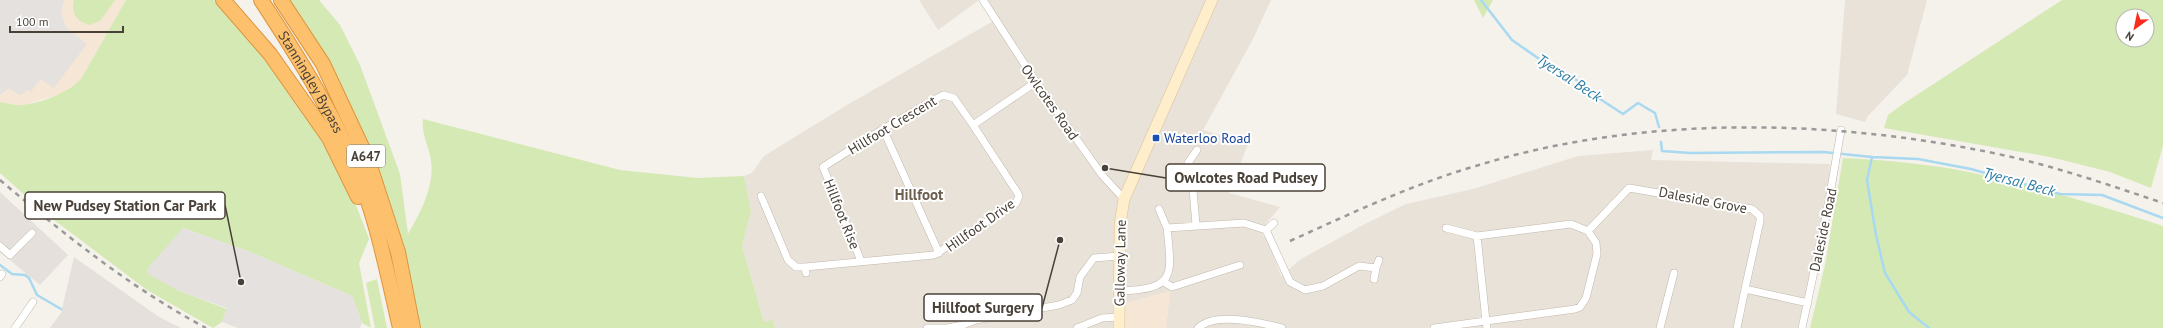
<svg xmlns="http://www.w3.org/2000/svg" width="2163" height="328" viewBox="0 0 2163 328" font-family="'PT Sans',sans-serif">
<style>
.residential{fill:#e9e2d9}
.commercial{fill:#f6e6d6}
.industrial{fill:#e5e0dc}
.green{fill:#d5e9b4;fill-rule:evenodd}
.parking{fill:#e4e1df}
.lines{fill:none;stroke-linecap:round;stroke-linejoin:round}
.stream{stroke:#a8d9f1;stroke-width:2.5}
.street-casing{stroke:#c1b8ad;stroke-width:8}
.secondary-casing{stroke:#d8c39d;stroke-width:12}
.highway-casing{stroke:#dd953c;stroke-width:16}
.street{stroke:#fff;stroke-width:7}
.secondary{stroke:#feeecb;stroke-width:11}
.highway{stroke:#fdc16e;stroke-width:14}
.rail{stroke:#999;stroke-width:2.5;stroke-dasharray:5 5;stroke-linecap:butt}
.transit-dot{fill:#1a4fb4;stroke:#fff;stroke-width:1.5}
.labels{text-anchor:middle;stroke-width:4;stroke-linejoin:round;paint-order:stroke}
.shield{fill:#fff;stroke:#807a74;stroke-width:1}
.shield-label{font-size:13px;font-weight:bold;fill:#494138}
.street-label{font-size:14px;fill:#494138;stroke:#fff}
.transit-label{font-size:14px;fill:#164399;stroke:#fff;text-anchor:start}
.water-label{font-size:15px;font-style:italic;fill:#2d7da6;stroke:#fff}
.neighbourhood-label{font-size:15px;font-weight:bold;fill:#6c5e4f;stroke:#fff}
.leader{fill:none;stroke:#494138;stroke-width:1.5}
.callout-dot{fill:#494138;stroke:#fff;stroke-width:1.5}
.callout{fill:#fff;stroke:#494138;stroke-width:1.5}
.callout-label{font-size:15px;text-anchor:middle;font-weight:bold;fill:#494138}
</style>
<rect width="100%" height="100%" fill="#f5f1eb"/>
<path class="residential" d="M919,0H979L938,30Z
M983,0H1271L1253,39L1203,130L1248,144L1229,193L1280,207L1260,231L1269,243L1281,276L1301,259L1363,225L1406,204L1473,189L1578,156L1653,150L1651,160L1830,164L1828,206L1802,328H1166L1170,291L1120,305V300L1113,301V313L1119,328H775L773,321L764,322L742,246L751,211L744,176L752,173L764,156L847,105L995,20Z
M1845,0H1927L1907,75L1868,116L1865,122L1836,114Z"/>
<path class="commercial" d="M0,0H126L81,79L63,93L21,106L0,102Z
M1170,291L1166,328H1119L1120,305Z"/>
<path class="industrial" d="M0,192L68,255L40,285L0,252Z
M74,257L159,317L181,328H50L61,313Z"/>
<path class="green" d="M74,0H115L100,21L89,25C76,21 71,13 74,0Z
M126,0H214C260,53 312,113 344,177C353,196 360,216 368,236L369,239L359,263L371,328L362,323L352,296L250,252L183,228L177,290L227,309L222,322L213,328L147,290L46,214L0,173V102C7,103 15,106 22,105C42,103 67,93 81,79Z
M289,0H319L340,25L360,65L400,174L408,234C420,214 435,185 431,161C429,146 421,134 423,119L620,170L698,178L744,176L751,211L742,246L764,322L773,320L775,328H420L403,240L398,242L360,128L346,96L329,60Z
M1474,0H1493L1483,18Z
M2062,0H2163V146L2151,188L2110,172L2050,157L1884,128L1888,115L1903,104ZM2123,16H2147V40H2123Z
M1843,158C1882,160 1920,163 1958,170C2027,183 2096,204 2163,226V328H1810L1825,265Z
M377,279L387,328H375L366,283Z"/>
<path class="parking" d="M0,0H64L61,13L66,27L87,44L54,88L40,79L31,92L27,90L23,94L19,95L9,88L0,95Z
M183,228L250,252L352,296L362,323L360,328H238L222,322L227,308L177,290L148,274L147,269Z"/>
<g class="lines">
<path class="stream" d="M1481,0L1512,40L1545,63L1580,82L1600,99L1623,114L1638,103L1655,113L1659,127
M1661,142L1662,151L1690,153L1823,152L1872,157L1918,159L1971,169L2060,194L2102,195L2163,218
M1872,157L1867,180L1876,235L1885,273L1909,312L1929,328
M0,265L12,274L25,275L29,278L37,295L61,309"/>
<defs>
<path id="street" d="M983,0L1036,82L1102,175L1124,199
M883,129L939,253
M761,196L788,260L796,267H805L806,273
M1159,209L1167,228
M1196,225L1191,166L1188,163L1197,150
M1446,228L1477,236
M1266,230L1274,223
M1588,231L1629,188L1752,209L1760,216V221L1745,289L1808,303
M0,246L10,255L32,233
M861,261L823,167L883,129L943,95L954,98L973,125
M805,267L934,255L1016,203L1019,196L1017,192L973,125L1036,82
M1376,268L1379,260
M0,277L2,274
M1164,282L1172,287L1240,265
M1120,291C1176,289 1172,276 1167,228L1244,223L1266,230L1290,282L1305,290L1323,286L1359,266L1376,268L1374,279
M15,328L33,302
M927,328H944
M947,328L963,325L976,320L1059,305L1072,300L1077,293L1080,277L1094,258L1119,256
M1077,328L1102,318L1120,317
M1198,328C1216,311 1261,323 1282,328
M1434,328L1575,309L1580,307L1586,298L1597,254L1596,243L1588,231L1571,224L1477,236L1486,321L1487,328
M1660,328L1674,273
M1737,328L1745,289
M1802,328L1828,206L1841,130"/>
<path id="secondary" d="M1119,328L1120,224L1124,199L1212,0"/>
<g id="highway">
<path d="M223,0L270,54L329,138L358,197"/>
<path id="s1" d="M261,0C295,52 328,104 353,161C376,214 387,272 400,328"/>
<path d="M281,0L323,64L368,160L398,252L413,328"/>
</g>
</defs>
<use href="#street" class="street-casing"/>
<use href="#secondary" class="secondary-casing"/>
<use href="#highway" class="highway-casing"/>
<use href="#street" class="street"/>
<use href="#secondary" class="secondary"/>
<use href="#highway" class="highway"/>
<path class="rail" d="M0,180C65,235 131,288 206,328
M1290,241C1352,213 1413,184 1479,165C1649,113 1845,119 2016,158C2066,170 2115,187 2163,203"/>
</g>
<rect class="transit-dot" x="1152" y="134" width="8" height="8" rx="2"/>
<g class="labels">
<rect class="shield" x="347" y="145" width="38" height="22" rx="3"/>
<g class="shield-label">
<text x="366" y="161">A647</text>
</g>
<g class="street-label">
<text dy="5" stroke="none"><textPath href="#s1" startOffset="96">Stanningley Bypass</textPath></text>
<text transform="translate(1050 102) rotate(55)" y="5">Owlcotes Road</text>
<text transform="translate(892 125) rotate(-31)" y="5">Hillfoot Crescent</text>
<text transform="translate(1703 200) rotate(11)" y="5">Daleside Grove</text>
<text transform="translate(842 214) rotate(68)" y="5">Hillfoot Rise</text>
<text transform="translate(980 225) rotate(-35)" y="5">Hillfoot Drive</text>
<text transform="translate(1823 230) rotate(-78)" y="5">Daleside Road</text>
<text transform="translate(1120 263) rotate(-89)" y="5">Galloway Lane</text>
</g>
<g class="transit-label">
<text x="1164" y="143">Waterloo Road</text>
</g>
<g class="water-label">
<text transform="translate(1569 78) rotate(33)" y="5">Tyersal Beck</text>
<text transform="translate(2019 182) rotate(15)" y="5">Tyersal Beck</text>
</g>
<g class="neighbourhood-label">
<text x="919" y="200">Hillfoot</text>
</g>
</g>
<path class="leader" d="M1105 168L1166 178M241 282L225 205M1060 240L1042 308"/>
<g class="callout-dot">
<circle cx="1105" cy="168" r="4"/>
<circle cx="241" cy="282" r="4"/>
<circle cx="1060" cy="240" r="4"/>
</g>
<g class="callout">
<rect x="1166" y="164" width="159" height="27" rx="4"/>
<rect x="25" y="192" width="200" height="27" rx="4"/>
<rect x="924" y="294" width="118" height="27" rx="4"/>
</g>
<g class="callout-label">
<text x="1246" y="183">Owlcotes Road Pudsey</text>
<text x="125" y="211">New Pudsey Station Car Park</text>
<text x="983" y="313">Hillfoot Surgery</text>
</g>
<g transform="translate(2135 28) rotate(213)"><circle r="19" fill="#ffffff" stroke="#b6b3af"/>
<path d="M0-3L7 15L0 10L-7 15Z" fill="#f92d1e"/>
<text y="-6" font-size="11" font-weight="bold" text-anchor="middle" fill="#494138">N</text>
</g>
<path d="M10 26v6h113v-6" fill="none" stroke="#494138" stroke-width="2"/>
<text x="16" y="26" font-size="12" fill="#494138" stroke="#ffffff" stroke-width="3" paint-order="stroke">100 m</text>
</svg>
